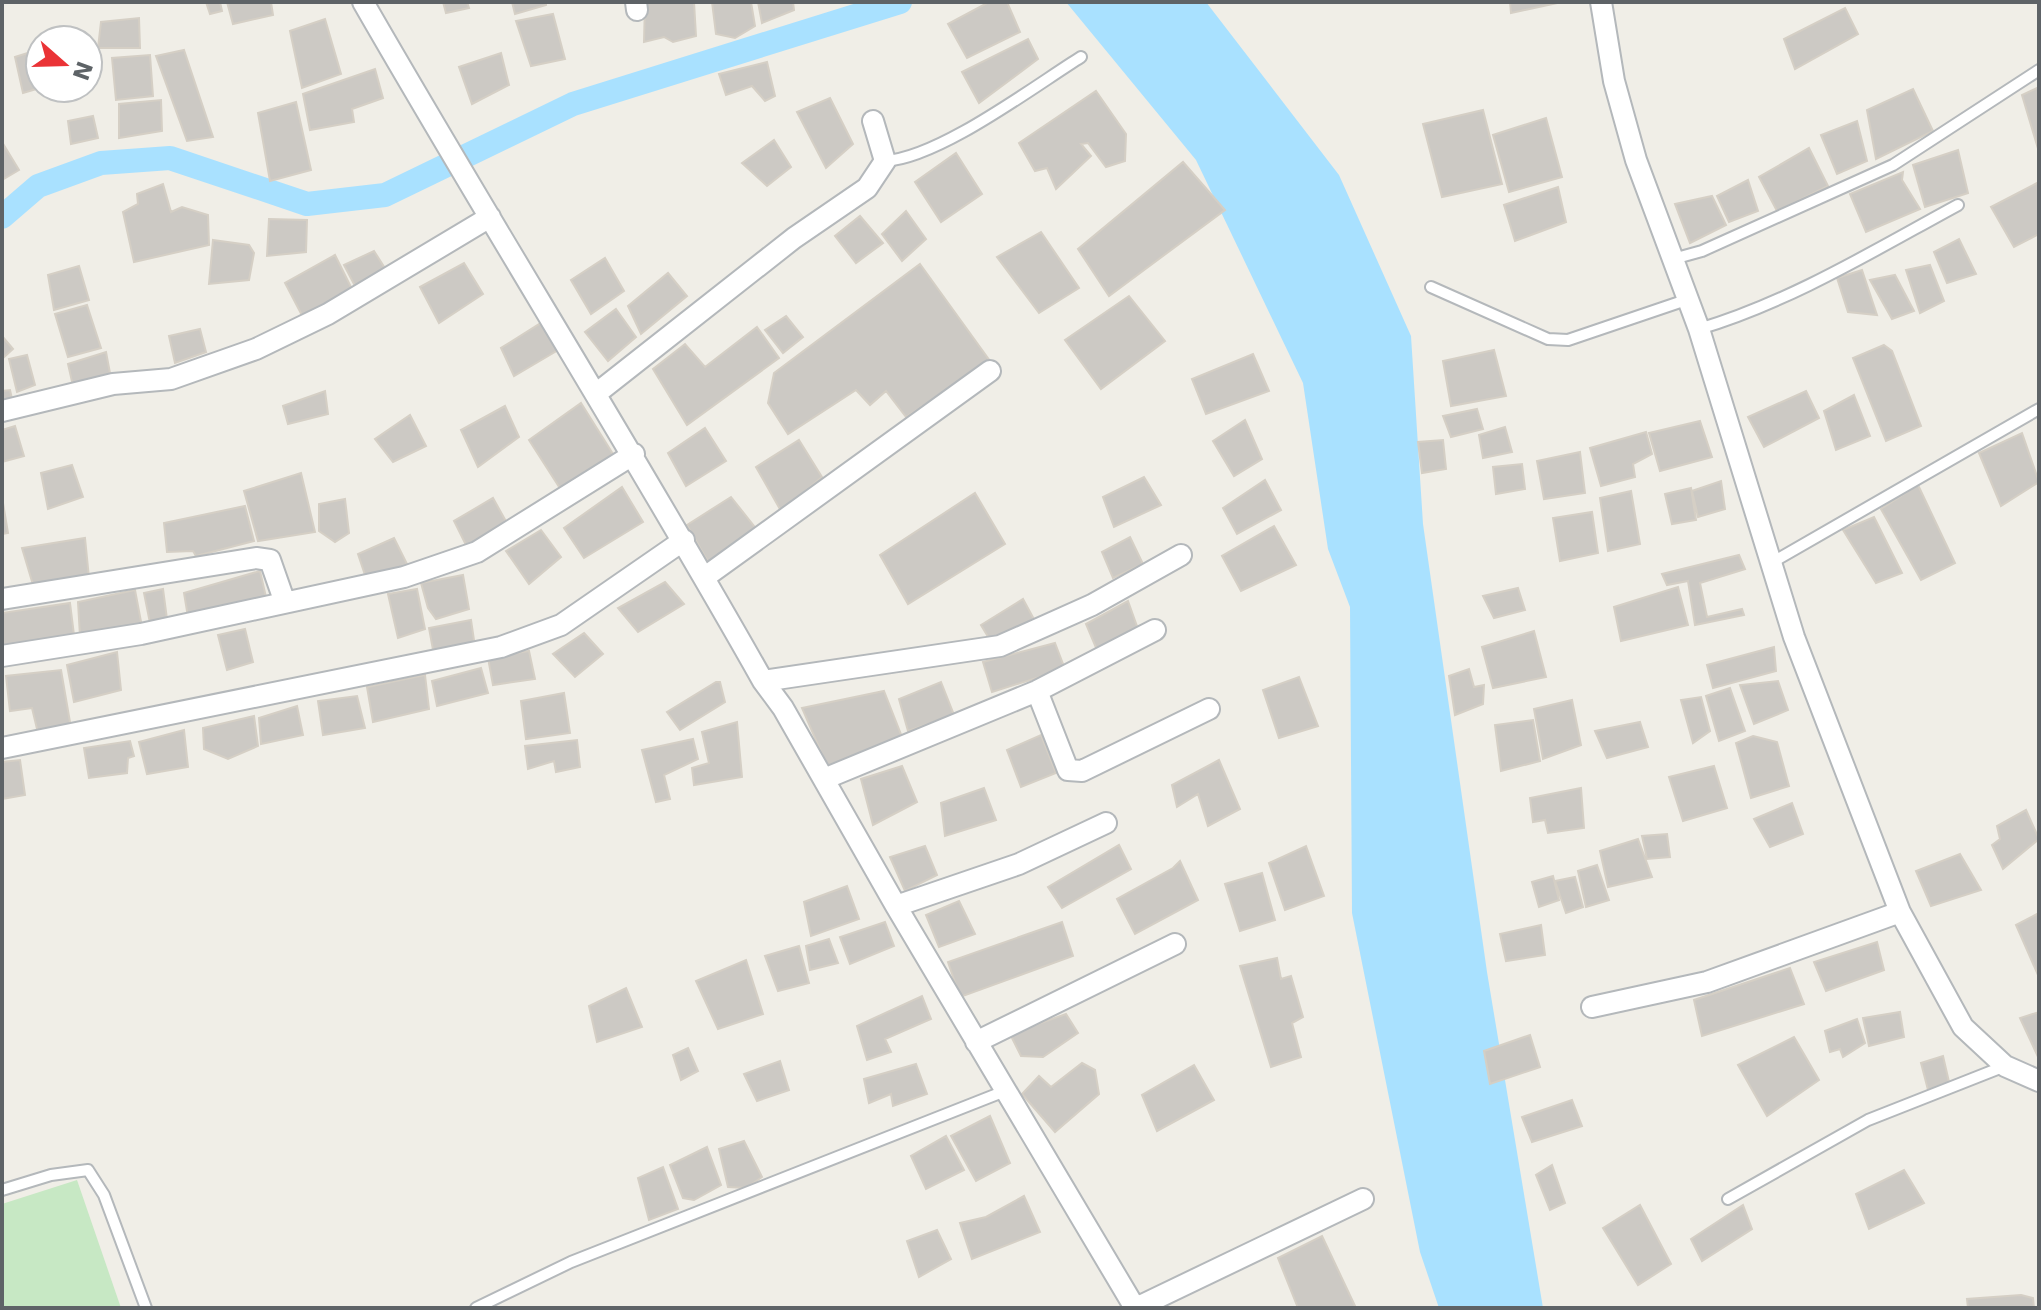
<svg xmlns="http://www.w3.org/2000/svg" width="2041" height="1310" viewBox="0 0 2041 1310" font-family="'DejaVu Sans',sans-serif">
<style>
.green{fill:#c7e8c4}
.water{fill:#a9e1ff}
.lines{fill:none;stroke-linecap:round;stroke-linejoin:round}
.canal{stroke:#a9e1ff;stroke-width:24}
.building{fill:#ccc9c4;stroke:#d5cfc5;stroke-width:2}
.lane-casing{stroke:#b4b8bb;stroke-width:14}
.street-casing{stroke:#b4b8bb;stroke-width:24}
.lane{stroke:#fff;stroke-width:10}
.street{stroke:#fff;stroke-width:20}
</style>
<rect width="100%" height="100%" fill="#f0eee7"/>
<path class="green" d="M77,1180L121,1308H2V1204Z"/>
<path class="water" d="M1066,2H1206L1339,175L1411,336L1423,524L1487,972L1543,1308H1439L1420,1252L1352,913L1350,607L1328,549L1303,383L1196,160Z"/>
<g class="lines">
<path class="canal" d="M2,217L38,186L101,163L170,158L307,204L385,195L573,104L900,2"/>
</g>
<path class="building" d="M206,2H220L222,11L210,14Z
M227,2H271L273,15L233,24Z
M443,2H467L469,8L446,13Z
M512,2H546V5L515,14Z
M645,2H694L696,36L673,42L664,37L644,42Z
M712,2H751L755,26L735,38L716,34Z
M758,2H793L794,10L762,23Z
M989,2H1007L1020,32L967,58L948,24Z
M1510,2H1562L1511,13Z
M1845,8L1858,34L1795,69L1784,39Z
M553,14L565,59L531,66L516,21Z
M139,18L140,48H98L101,22Z
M325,19L341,74L302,88L290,31Z
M1028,39L1038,59L979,103L962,72Z
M40,49V88L23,93L15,57Z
M184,50L213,137L187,141L156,56Z
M501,53L509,85L472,104L459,67Z
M150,55L153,96L116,100L112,58Z
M767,62L775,96L765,101L752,86L726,95L719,74Z
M375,69L383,98L352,109L354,122L310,130L303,94Z
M2039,87V152L2022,95Z
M1913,89L1933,131L1876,159L1867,110Z
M1096,91L1126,134L1125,161L1106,167L1088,143L1081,144L1091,156L1056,189L1047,168L1035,171L1019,143Z
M830,98L853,144L826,168L797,112Z
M161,100L162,131L119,138V104Z
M296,102L311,170L270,181L258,113Z
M1483,110L1502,184L1442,197L1423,124Z
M93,116L98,138L71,144L68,121Z
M1546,118L1562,177L1509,192L1493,135Z
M1857,121L1867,161L1837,174L1821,135Z
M774,140L791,167L767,186L742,163Z
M2,142L19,170L2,180Z
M1809,148L1828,186L1777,211L1759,177Z
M1958,150L1968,193L1925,207L1913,165Z
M956,153L982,194L941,222L915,182Z
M1183,162L1225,210L1109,296L1078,249Z
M1903,172L1902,180L1920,209L1866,232L1850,194Z
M1748,180L1758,211L1729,222L1717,196Z
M2039,182V234L2014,247L1991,207Z
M163,184L171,212L182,207L208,215L209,245L134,262L123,212L138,204L137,194Z
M1558,187L1566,222L1515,241L1504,205Z
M1712,196L1726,225L1690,243L1675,204Z
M906,211L926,239L902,261L882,234Z
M860,216L883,243L856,263L835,236Z
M269,219L307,220L306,252L267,256Z
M1041,232L1079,288L1039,313L997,257Z
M1959,239L1976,274L1947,283L1934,252Z
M213,240L249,245L254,253L249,280L209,284Z
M374,251L388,273L357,290L344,265Z
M335,255L354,293L305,321L285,283Z
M605,258L624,291L591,314L571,280Z
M464,263L483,294L439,323L420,287Z
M920,264L990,361L906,417L886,391L870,405L856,390L788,434L768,403L774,373Z
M1930,265L1944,301L1920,313L1906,270Z
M79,266L89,300L54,310L48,275Z
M1862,270L1877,315L1848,312L1837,278Z
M668,273L687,296L641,334L628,306Z
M1895,275L1914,311L1892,319L1870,280Z
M1129,296L1165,341L1101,389L1065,340Z
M87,305L101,348L68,357L55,314Z
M616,309L636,337L608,361L585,332Z
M786,316L803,337L783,353L765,330Z
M544,321L560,349L514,376L501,348Z
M757,327L779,358L687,425L653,369L685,344L705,367Z
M200,329L206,352L175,363L169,336Z
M2,336L13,349L2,359Z
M1884,345L1892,351L1921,426L1886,441L1853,358Z
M1494,350L1506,396L1451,406L1443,361Z
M106,352L110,373L73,386L68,364Z
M1253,354L1269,391L1206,414L1192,379Z
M27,355L35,385L17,392L9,359Z
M10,390L13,403L2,407V391Z
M325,391L328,414L288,424L283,406Z
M1806,391L1819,418L1764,447L1748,417Z
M1854,395L1870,436L1836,450L1824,411Z
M581,403L613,454L563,493L529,440Z
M505,406L519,437L478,467L461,430Z
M1477,409L1483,429L1451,437L1443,416Z
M410,415L426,446L393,462L375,439Z
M1245,420L1262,459L1234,476L1213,441Z
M1700,421L1712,457L1660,471L1649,433Z
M15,426L24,456L2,462V430Z
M1505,427L1512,452L1483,458L1479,435Z
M705,428L726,461L686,486L668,453Z
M1646,432L1652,454L1633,464L1635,477L1601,486L1590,448Z
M2022,433L2039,482L2001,506L1979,453Z
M799,440L822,477L781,511L756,467Z
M1443,440L1446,469L1422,473L1418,442Z
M1580,452L1585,493L1544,499L1537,461Z
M1522,464L1525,489L1496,494L1493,467Z
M72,465L83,497L48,509L41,473Z
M301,473L315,532L258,541L244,491Z
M1144,477L1161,505L1114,527L1103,497Z
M1265,480L1281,510L1237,534L1223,508Z
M1721,481L1725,509L1698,517L1692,491Z
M1918,485L1955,563L1921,580L1881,509Z
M622,487L643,522L584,558L564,528Z
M1691,488L1696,520L1672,524L1665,494Z
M1631,491L1640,544L1608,551L1600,498Z
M975,493L1005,544L908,604L880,555Z
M2,497L8,533L2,534Z
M731,497L758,531L711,567L687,525Z
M493,498L508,525L468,549L454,521Z
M345,499L349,533L335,542L319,531V504Z
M245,506L254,541L196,556L193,551L167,552L164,523Z
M1592,512L1598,553L1560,561L1553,518Z
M1874,517L1902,573L1876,583L1843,530Z
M1274,526L1296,565L1241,591L1222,556Z
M541,530L561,557L529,584L506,551Z
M1130,537L1143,564L1113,578L1102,552Z
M85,538L89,578L34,588L22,548Z
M394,538L407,564L367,581L358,554Z
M1739,555L1745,569L1700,583L1707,617L1742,609L1744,615L1695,625L1688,581L1667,585L1662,574Z
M260,571L266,597L188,617L184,593Z
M463,575L469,609L436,619L428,608L421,583Z
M665,582L684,604L638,632L618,608Z
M1678,587L1688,625L1621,641L1614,607Z
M1518,588L1525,610L1494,618L1483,596Z
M163,589L167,619L150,623L144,593Z
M417,589L425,629L398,638L388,594Z
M135,590L142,627L80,636L78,602Z
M1023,599L1036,623L990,640L981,625Z
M1128,601L1138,629L1097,650L1086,624Z
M70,603L74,635L2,647V613Z
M471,620L475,647L434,655L429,628Z
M245,629L253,662L227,670L218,635Z
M1534,631L1546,677L1493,688L1482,647Z
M584,633L603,654L575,677L553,654Z
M1055,643L1065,669L992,692L983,662Z
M1774,647L1776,671L1713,688L1707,665Z
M529,651L535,679L493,685L488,658Z
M117,652L121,690L74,702L67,665Z
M481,668L488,693L437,706L432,681Z
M1469,669L1474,687L1484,685L1483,704L1455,715L1449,676Z
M61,670L71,728L38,733L32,708L10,711L6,676Z
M425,675L429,709L373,722L367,687Z
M1299,677L1318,726L1279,738L1263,690Z
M1778,681L1788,710L1754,724L1740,685Z
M716,682H720L725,702L680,730L667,712Z
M941,682L954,715L908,731L899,699Z
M1730,688L1745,731L1719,741L1706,696Z
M884,691L902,737L828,768L802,708Z
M564,693L570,733L526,739L521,701Z
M357,696L365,728L323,735L318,701Z
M1701,697L1710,731L1693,743L1681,700Z
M1572,700L1581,745L1543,759L1534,709Z
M297,706L303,735L261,744L259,718Z
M254,716L258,746L228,759L204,749L203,728Z
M1533,720L1540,761L1501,771L1495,725Z
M737,722L742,777L694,785L692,768L709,763L702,732Z
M1640,722L1648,747L1607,758L1595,731Z
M184,730L188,767L147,774L139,742Z
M1041,735L1056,773L1021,787L1007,750Z
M1753,736L1777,742L1789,786L1751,798L1736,743Z
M693,739L698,759L664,775L670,799L656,802L642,750Z
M577,740L580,767L556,772L554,761L528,769L525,746Z
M130,741L134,756L128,758L127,773L89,778L84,748Z
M20,760L25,795L2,799V762Z
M1219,760L1240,809L1208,826L1198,794L1177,807L1172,785Z
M902,766L917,802L873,825L861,779Z
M1714,766L1727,808L1683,821L1669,777Z
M984,788L996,820L945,836L941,803Z
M1581,788L1584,828L1548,833L1545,820L1533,822L1530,798Z
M1792,803L1803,834L1770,847L1754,819Z
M2026,810L2039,839L2003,869L1992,845L2000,839L1997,826Z
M1667,834L1670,857L1647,859L1642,836Z
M1638,839L1652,877L1608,887L1600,851Z
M1119,845L1131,869L1062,908L1048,887Z
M925,846L937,875L905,891L890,857Z
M1306,846L1324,896L1285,910L1269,863Z
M1960,854L1981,890L1931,906L1916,871Z
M1180,861L1198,900L1135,934L1117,899L1173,868Z
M1597,865L1609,900L1586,907L1578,871Z
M1262,873L1275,920L1240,931L1225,884Z
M1553,876L1559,900L1539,907L1532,882Z
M1575,877L1583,907L1566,913L1555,881Z
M847,886L859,919L811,936L804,902Z
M959,901L975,934L939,947L926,915Z
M2039,913V974L2038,975L2016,925Z
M885,922L894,946L850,964L840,937Z
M1062,922L1073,956L960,997L948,962Z
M1541,925L1545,955L1506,961L1500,934Z
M829,939L838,963L810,970L806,946Z
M1877,942L1884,970L1826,991L1814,962Z
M799,946L809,983L778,991L765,956Z
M1277,958L1281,979L1291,976L1303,1017L1292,1023L1301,1057L1271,1067L1240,966Z
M746,960L763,1014L718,1029L696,981Z
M1790,968L1804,1004L1702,1036L1694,1000Z
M626,988L642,1027L597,1042L589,1006Z
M922,996L931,1019L885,1039L891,1052L867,1060L857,1026Z
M1900,1012L1904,1037L1869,1046L1863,1018Z
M2039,1012V1059L2020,1018Z
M1066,1014L1078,1033L1043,1057L1021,1056L1010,1034Z
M1857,1019L1865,1043L1843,1057L1840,1049L1830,1052L1825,1031Z
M1530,1035L1540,1067L1490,1084L1484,1051Z
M1794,1037L1819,1080L1767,1116L1738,1065Z
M688,1048L698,1071L681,1080L673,1055Z
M1943,1056L1949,1082L1928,1090L1921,1063Z
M780,1061L789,1090L757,1101L744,1074Z
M1082,1063L1095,1070L1099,1094L1055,1132L1022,1094L1039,1076L1051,1087Z
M916,1064L927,1094L893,1106L891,1094L869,1103L864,1079Z
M1194,1065L1214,1100L1157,1131L1142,1095Z
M1572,1100L1582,1126L1532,1142L1522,1117Z
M990,1116L1010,1163L976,1181L951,1136Z
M946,1136L964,1170L926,1189L911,1156Z
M744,1141L762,1177L746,1188L728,1187L719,1149Z
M707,1147L721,1185L694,1200L683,1198L670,1165Z
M1552,1165L1565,1203L1550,1210L1536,1175Z
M663,1167L678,1209L649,1220L638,1178Z
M1904,1170L1924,1203L1869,1229L1856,1194Z
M1024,1196L1040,1232L972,1259L960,1223L986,1217Z
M1640,1205L1671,1264L1638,1285L1603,1228Z
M1743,1205L1752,1229L1702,1261L1691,1239Z
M937,1230L951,1259L919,1277L907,1241Z
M1322,1236L1356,1308H1298L1278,1258Z
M2021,1295L2033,1298L2034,1308H1968L1967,1299Z"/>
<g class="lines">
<defs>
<path id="lane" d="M885,161C939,158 1033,87 1081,57
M1673,259L1702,251L1893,165L2039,70
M1431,287L1548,339L1568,340L1686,300
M1699,329C1790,302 1875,250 1958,205
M1771,563L2039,409
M2,1190L51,1175L88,1170L104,1195L146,1308
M1728,1199L1868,1120L2005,1066
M476,1308L571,1262L1005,1091"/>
<path id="street" d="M363,2C494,230 634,452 763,681L783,708L896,906L1135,1308
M636,2L637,10
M1601,2L1614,81L1636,160L1699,329L1794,637L1900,912L1963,1027L2005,1066L2039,1081
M597,393L794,238L867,188L885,161L873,121
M2,411L113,384L171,379L256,349L328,314L490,217
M705,577L990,371
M2,599L256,558L270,560L284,600
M2,656L141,634L404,577L477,552L634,454
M763,681L1000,646L1092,605L1181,555
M1037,691L1068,770L1082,771L1209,709
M2,748L501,647L561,625L684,540
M824,779L1037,691L1155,630
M896,906L1019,864L1106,823
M1592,1007L1707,982L1900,912
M976,1042L1175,944
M1136,1308L1363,1199"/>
</defs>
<use href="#lane" class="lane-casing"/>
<use href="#street" class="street-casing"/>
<use href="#lane" class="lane"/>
<use href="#street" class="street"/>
</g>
<rect width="2041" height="1310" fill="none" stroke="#5e6367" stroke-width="8"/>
<g transform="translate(64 64) rotate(110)"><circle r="38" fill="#ffffff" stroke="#bfc1c2" stroke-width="2"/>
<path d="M0-6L14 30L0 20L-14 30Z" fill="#ea3336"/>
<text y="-12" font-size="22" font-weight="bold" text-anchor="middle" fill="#5e6367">N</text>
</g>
</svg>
